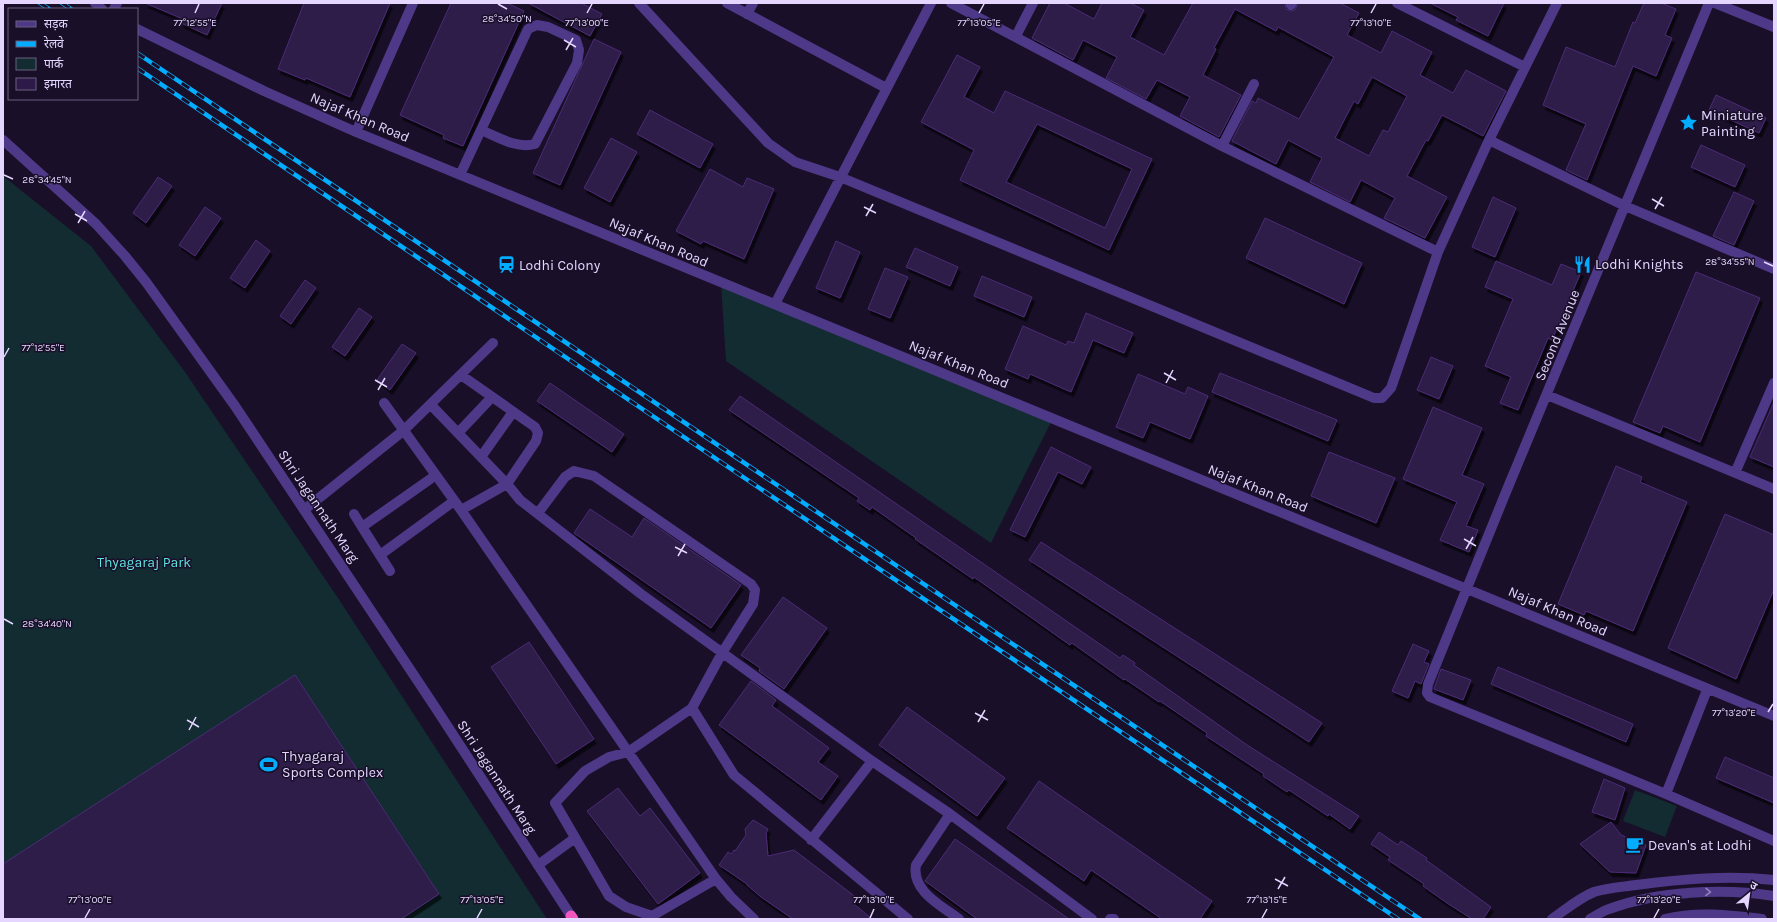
<svg xmlns="http://www.w3.org/2000/svg" width="1777" height="922" viewBox="0 0 1777 922" font-family="Karla,'Noto Sans Devanagari',sans-serif">
<style>
.green{fill:#122c32}
.building{fill:#2e1a49;stroke:#4b2c76;fill-rule:evenodd;filter:url(#shadow)}
.lines{fill:none;stroke-linecap:round;stroke-linejoin:round}
.minor{stroke:#4e3988;stroke-width:10}
.tertiary{stroke:#4e3988;stroke-width:10}
.trunk{stroke:#f357be;stroke-width:11}
.rail-casing{stroke:#02adff;stroke-width:4.5}
.rail{stroke:#190f28;stroke-width:3;stroke-dasharray:9;stroke-linecap:butt}
.oneway{stroke:#9280be}
.ticks{fill:none;stroke:#e4d6ff;stroke-width:1.5}
.labels{text-anchor:middle;stroke-width:3;stroke-linejoin:round;paint-order:stroke}
.poi-label{font-size:14px;fill:#e4d6ff;stroke:#190f28;text-anchor:start}
.street-label{font-size:14px;fill:#e4d6ff;stroke:#190f28}
.park-label{font-size:14px;fill:#5ee3e0;stroke:#190f28}
.ticks-label{font-size:10px;text-anchor:middle;fill:#e4d6ff;stroke:#190f28;stroke-width:3;stroke-linejoin:round;paint-order:stroke}
</style>
<defs>
<filter id="shadow"><feDropShadow dx="2.5" dy="4.5" stdDeviation="0" flood-color="#0009"/></filter>
</defs>
<rect width="100%" height="100%" fill="#190f28"/>
<path class="green" d="M3,176L91,246L185,372L340,601L547,919H3Z
M721,283L1053,418L991,543L726,361Z
M1635,790L1677,806L1665,837L1623,821Z"/>
<path class="building" d="M145,3H222L207,35L181,23L183,19Z
M304,3H390L350,97L306,78L305,80L278,69Z
M451,3H507L524,11L463,146L443,138L444,135L400,115Z
M528,3H581L602,14L590,36Z
M1050,3H1064L1094,19L1102,3H1130L1144,10L1130,37L1164,55L1193,3H1285L1286,9L1291,11L1295,10L1298,3H1340L1359,13L1347,35L1381,53L1392,31L1432,52L1420,75L1453,93L1466,70L1506,91L1483,136L1442,115L1428,141L1426,140L1407,176L1447,197L1425,238L1384,218L1395,198L1361,180L1350,202L1310,182L1322,158L1288,140L1276,164L1232,141L1252,101L1256,103L1258,98L1299,119L1334,57L1278,27L1276,31L1235,9L1214,48L1216,49L1203,75L1241,95L1219,137L1180,116L1190,97L1157,80L1146,99L1106,78L1117,57L1083,40L1073,60L1032,38ZM1372,77L1407,96L1388,132L1383,130L1369,156L1335,138L1354,101L1358,104Z
M1430,3H1504L1488,36L1456,20L1458,17Z
M1644,3H1661L1676,9L1665,35L1672,38L1656,76L1633,66L1587,180L1566,170L1586,124L1543,105L1566,47L1615,67L1633,22L1635,23Z
M594,39L621,52L560,185L533,173Z
M957,55L980,67L964,97L994,113L1005,91L1152,159L1109,250L960,180L974,150L921,122ZM1037,124L1132,169L1105,228L1006,182Z
M1716,95L1766,118L1759,133L1709,110Z
M650,110L713,144L700,168L637,134Z
M611,138L637,152L610,202L584,188Z
M1701,145L1745,165L1735,187L1691,167Z
M710,169L743,187L747,178L774,189L744,259L703,241L701,244L676,231Z
M158,177L172,186L146,223L133,213Z
M1734,192L1754,201L1734,245L1713,236Z
M1493,197L1516,208L1495,257L1472,247Z
M205,207L221,218L195,256L179,245Z
M1265,218L1362,263L1344,304L1246,258Z
M256,240L270,251L245,288L230,278Z
M836,241L860,252L840,298L816,288Z
M915,248L958,267L950,286L906,267Z
M1496,261L1552,285L1561,264L1581,272L1552,340L1548,338L1518,410L1500,403L1511,377L1485,366L1513,299L1485,287Z
M885,268L908,277L890,318L868,309Z
M1696,272L1760,298L1700,442L1663,426L1660,433L1633,422Z
M982,276L1032,297L1024,317L974,296Z
M305,280L316,288L291,324L280,316Z
M359,308L372,317L345,356L332,347Z
M1086,313L1133,333L1124,353L1093,340L1071,392L1030,374L1028,379L1005,369L1023,326L1066,345L1068,341L1074,343Z
M402,344L416,353L390,390L377,380Z
M1431,357L1453,366L1439,399L1417,390Z
M1220,373L1337,420L1328,441L1212,392Z
M1138,374L1185,394L1188,387L1208,396L1190,439L1150,422L1143,438L1116,427Z
M550,383L624,434L612,452L537,401Z
M740,396L1120,658L1123,655L1135,663L1134,665L1247,745L1359,816L1350,829L1329,814L1328,816L1289,790L1287,792L1263,776L1264,774L1206,736L1207,733L1160,701L1159,702L1125,679L1124,680L1072,643L1070,645L974,577L973,579L915,539L916,538L872,507L870,510L857,501L859,498L729,410Z
M1774,402V467L1750,457Z
M1433,407L1482,428L1462,475L1484,484L1466,526L1478,530L1469,552L1440,540L1457,502L1403,479Z
M1051,447L1091,467L1082,484L1058,472L1025,537L1010,530Z
M1329,452L1395,478L1376,523L1311,496Z
M1616,466L1642,477L1640,482L1687,502L1633,631L1586,611L1584,615L1558,604Z
M590,509L632,537L644,518L741,585L711,628L574,533Z
M1725,514L1774,535V589L1736,679L1668,648Z
M1041,542L1322,723L1309,742L1029,560Z
M783,597L827,628L784,689L759,671L760,668L741,655Z
M529,642L594,739L556,764L491,667Z
M1413,644L1429,651L1424,662L1429,664L1421,684L1415,681L1408,698L1392,691Z
M1498,667L1633,724L1626,742L1491,684Z
M1441,669L1471,680L1463,700L1434,689Z
M295,675L439,894L401,919H3V864Z
M751,681L776,700L772,706L829,748L818,762L838,776L821,800L719,725Z
M907,707L1005,778L977,816L879,745Z
M1725,757L1774,778V803L1716,778Z
M1604,779L1625,788L1615,820L1592,812Z
M1039,781L1212,901L1200,919H1162L1091,870L1084,881L1007,828Z
M618,788L640,816L650,808L700,873L658,904L587,811Z
M753,820L768,829L766,833L768,856L794,850L857,898L854,904L872,919H793L761,897L747,885V884L719,865L728,852L731,854L734,850L735,851L746,835L745,829Z
M1611,822L1621,835L1646,845L1636,873L1610,872L1580,844Z
M1379,832L1398,845L1401,841L1427,858L1426,860L1491,907L1483,919H1472L1447,903L1423,886L1424,884L1388,860L1390,857L1371,844Z
M955,839L1069,919H977L925,881Z"/>
<g class="lines">
<path class="minor" d="M95,3L102,9
M639,3L768,143L795,162L840,177L1374,398H1382L1391,388L1438,252L1489,140L1557,3
M727,3L886,88
M951,3L1222,146L1438,252
M1397,3L1525,67
M1709,3L1506,492L1428,684L1427,693L1430,697L1666,794L1774,841
M1715,3L1774,27
M1291,5L1292,3
M114,9L117,3
M747,14L753,3
M137,29L264,91L356,132L1467,589L1774,716
M1016,36L1033,3
M356,132L413,3
M1489,140L1625,206L1774,269
M1222,146L1254,84
M460,175L528,29L537,25L548,27L576,40L579,50L577,63L535,144C516,149 498,137 481,130
M775,304L931,3
M1547,395L1774,489
M384,403L461,510L716,879L731,897L754,919
M431,405L507,484L536,441L538,433L535,427L461,375
M458,433L492,397
M481,457L513,412
M1735,473L1774,383
M304,510L403,431L493,343
M461,510L507,484L520,500L641,594L872,761L950,814L1092,919
M538,513L565,477L574,471L594,476L751,584L755,590L753,604L722,653L692,708L628,752L609,757L585,771L555,803L609,896L626,907L652,916L716,879
M354,514L362,527
M380,555L454,501
M390,571L362,527L436,475
M692,708L734,775L908,919
M1666,794L1707,690
M950,814L916,865C911,891 942,906 959,919
M811,840L872,761
M538,865L575,838
M1110,919H1114
M1552,919C1565,910 1579,898 1594,892C1607,888 1622,887 1636,885C1682,879 1728,875 1774,880"/>
<path class="tertiary" d="M3,140L96,224L125,256L146,282L235,406L435,707L573,919
M1590,919C1596,916 1602,911 1609,909C1658,891 1723,888 1774,896
M1665,919C1696,911 1730,915 1762,919"/>
<path class="trunk" d="M571,916L573,919"/>
<defs>
<path id="rail" d="M40,3L49,9
M62,3L71,9
M137,53L1420,919
M137,68L1398,919"/>
</defs>
<use href="#rail" class="rail-casing"/>
<use href="#rail" class="rail"/>
</g>
<defs><path id="oneway-chevron" d="M-2-3.5L2.5 0L-2 3.5" fill="none" stroke-width="1.6" stroke-linecap="round" stroke-linejoin="round"/></defs>
<use class="oneway" href="#oneway-chevron" transform="translate(1708 892) rotate(2)"/>
<path class="ticks" d="M498,4L507,9M195,13L199,4M587,13L592,4M979,13L984,4M1371,13L1376,4M564,40L576,47M566,50L573,38M4,175L13,179M1652,199L1664,206M864,207L876,213M1655,209L1662,197M75,214L87,221M866,216L873,204M78,223L85,211M1764,262L1773,266M4,357L9,348M1164,373L1176,380M375,380L387,387M1166,383L1173,370M378,390L385,378M1464,539L1476,546M675,547L687,553M1466,549L1473,537M678,556L685,544M4,619L13,624M1768,712L1773,704M975,713L988,720M187,720L199,727M978,722L985,710M189,730L196,717M1275,879L1288,886M1278,889L1285,877M85,918L90,909M477,918L482,909M870,918L874,909M1262,918L1267,909M1654,918L1659,909"/>
<defs>
<symbol id="sight-bare" viewBox="-9 -9 18 18"><path d="M0-6L1.8-2.2L6-1.7L2.9 1.2L3.7 5.4L0 3.3L-3.7 5.4L-2.9 1.2L-6-1.7L-1.8-2.2Z" fill="#02adff" stroke="#190f28" stroke-width="2.5" paint-order="stroke"/></symbol>
<symbol id="restaurant-bare" viewBox="-9 -9 18 18"><path d="M-5-6h1v4h1v-4h1v4h1v-4h1v5L-1.5 .5V6h-2V.5L-5-1ZM5-6V6H3V1.5H1.5Q1.5-4 5-6Z" fill="#02adff" stroke="#190f28" stroke-width="2.5" paint-order="stroke"/></symbol>
<symbol id="station-bare" viewBox="-9 -9 18 18"><path d="M-3-6H3Q5-6 5-4V2Q5 4 3 4L4.5 6H3L1.5 4h-3L-3 6H-4.5L-3 4Q-5 4-5 2V-4Q-5-6-3-6ZM-3.5-4v3h7v-3ZM-3.5 1v1.5H-2V1ZM2 1v1.5H3.5V1Z" fill="#02adff" stroke="#190f28" stroke-width="2.5" paint-order="stroke"/></symbol>
<symbol id="stadium-bare" viewBox="-9 -9 18 18"><path d="M0-5a6.5 5 0 1 0 0 10a6.5 5 0 1 0 0-10ZM-3.5-1.8h7v3.6h-7Z" fill="#02adff" stroke="#190f28" stroke-width="2.5" paint-order="stroke"/></symbol>
<symbol id="cafe-bare" viewBox="-9 -9 18 18"><path d="M-5.5-4.5H6V0H3Q3 3.5 0 3.5H-2.5Q-5.5 3.5-5.5 0ZM3-3.2v2h1.7v-2ZM-6 4.5H4V6H-6Z" fill="#02adff" stroke="#190f28" stroke-width="2.5" paint-order="stroke"/></symbol>
</defs>
<g fill-rule="evenodd">
<use href="#sight-bare" x="1676" y="110" width="25" height="25"/>
<use href="#restaurant-bare" x="1570" y="252" width="25" height="25"/>
<use href="#station-bare" x="494" y="252" width="25" height="25"/>
<use href="#stadium-bare" x="256" y="752" width="25" height="25"/>
<use href="#cafe-bare" x="1622" y="832" width="25" height="25"/>
</g>
<g class="labels">
<g class="poi-label">
<text x="1701" y="120">Miniature<tspan x="1701" dy="16">Painting</tspan></text>
<text x="1595" y="269">Lodhi Knights</text>
<text x="519" y="270">Lodhi Colony</text>
<text x="282" y="761">Thyagaraj<tspan x="282" dy="16">Sports Complex</tspan></text>
<text x="1648" y="850">Devan's at Lodhi</text>
</g>
<g class="street-label">
<text transform="translate(360 117) rotate(23)" y="5">Najaf Khan Road</text>
<text transform="translate(659 242) rotate(23)" y="5">Najaf Khan Road</text>
<text transform="translate(1557 335) rotate(-68)" y="5">Second Avenue</text>
<text transform="translate(959 364) rotate(22)" y="5">Najaf Khan Road</text>
<text transform="translate(1258 488) rotate(22)" y="5">Najaf Khan Road</text>
<text transform="translate(319 506) rotate(56)" y="5">Shri Jagannath Marg</text>
<text transform="translate(1558 611) rotate(23)" y="5">Najaf Khan Road</text>
<text transform="translate(497 777) rotate(57)" y="5">Shri Jagannath Marg</text>
</g>
<g class="park-label">
<text x="144" y="567">Thyagaraj Park</text>
</g>
</g>
<g class="ticks-label">
<text x="507" y="22">28°34'50"N</text>
<text x="195" y="26">77°12'55"E</text>
<text x="587" y="26">77°13'00"E</text>
<text x="979" y="26">77°13'05"E</text>
<text x="1371" y="26">77°13'10"E</text>
<text x="47" y="183">28°34'45"N</text>
<text x="1730" y="265">28°34'55"N</text>
<text x="43" y="351">77°12'55"E</text>
<text x="47" y="627">28°34'40"N</text>
<text x="1734" y="716">77°13'20"E</text>
<text x="90" y="903">77°13'00"E</text>
<text x="482" y="903">77°13'05"E</text>
<text x="874" y="903">77°13'10"E</text>
<text x="1267" y="903">77°13'15"E</text>
<text x="1659" y="903">77°13'20"E</text>
</g>
<rect width="1777" height="922" fill="none" stroke="#e4d6ff" stroke-width="8"/>
<rect x="8" y="8" width="130" height="92" fill="#190f28" stroke="#6a5f7e"/>
<rect x="16" y="21" width="20" height="6" fill="#4e3988" stroke="#6a5f7e"/>
<text x="44" y="28" font-size="12" fill="#e4d6ff">सड़क</text>
<rect x="16" y="41" width="20" height="6" fill="#02adff" stroke="#6a5f7e"/>
<text x="44" y="48" font-size="12" fill="#e4d6ff">रेलवे</text>
<rect x="16" y="58" width="20" height="12" fill="#122c32" stroke="#6a5f7e"/>
<text x="44" y="68" font-size="12" fill="#e4d6ff">पार्क</text>
<rect x="16" y="78" width="20" height="12" fill="#2e1a49" stroke="#6a5f7e"/>
<text x="44" y="88" font-size="12" fill="#e4d6ff">इमारत</text>
<g transform="translate(1749 894) rotate(29)" stroke="#190f28" stroke-width="3" paint-order="stroke">
<path d="M0-3L7 15L0 10L-7 15Z" fill="#e4d6ff"/>
<text y="-6" font-size="11" font-weight="bold" text-anchor="middle" fill="#e4d6ff">उ</text>
</g>
</svg>
